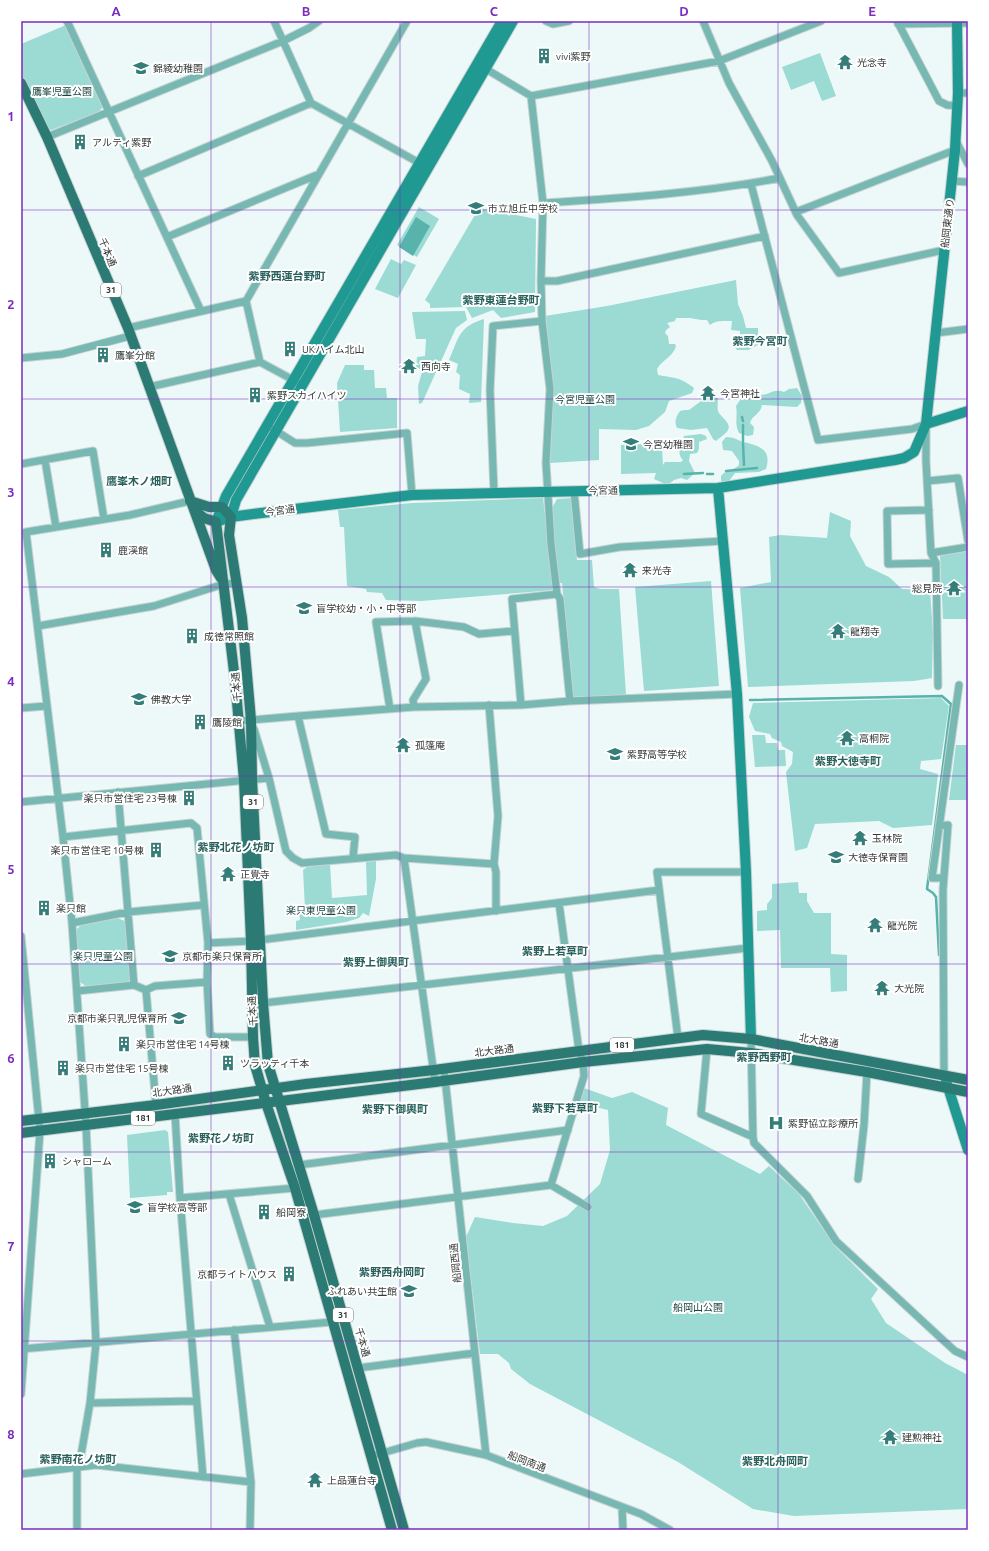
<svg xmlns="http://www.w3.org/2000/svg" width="989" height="1551" viewBox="0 0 989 1551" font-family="Ubuntu,'Noto Sans JP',sans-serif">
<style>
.green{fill:#9cdad4}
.water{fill:#57b3ac}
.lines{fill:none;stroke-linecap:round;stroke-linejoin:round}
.stream{stroke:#57b3ac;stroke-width:2.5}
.street-casing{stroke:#c7d3d2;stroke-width:9}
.secondary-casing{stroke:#c7d3d2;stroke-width:12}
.primary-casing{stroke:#c7d3d2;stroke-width:12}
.street{stroke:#78b8b2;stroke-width:7}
.secondary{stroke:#1f9992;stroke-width:10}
.primary{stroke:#2c7a74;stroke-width:10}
.grid{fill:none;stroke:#7b2cbf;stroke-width:1;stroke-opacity:0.55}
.labels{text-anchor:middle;stroke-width:4;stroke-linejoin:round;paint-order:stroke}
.shield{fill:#fff;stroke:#727574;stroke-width:1}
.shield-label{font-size:9px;font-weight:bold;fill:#353a39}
.poi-label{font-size:10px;fill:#353a39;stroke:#fff;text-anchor:start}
.park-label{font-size:10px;fill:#1a4441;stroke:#fff}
.street-label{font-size:10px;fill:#353a39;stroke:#fff}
.neighbourhood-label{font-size:11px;font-weight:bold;fill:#27605c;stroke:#fff}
.neatline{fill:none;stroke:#7b2cbf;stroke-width:1.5}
.grid-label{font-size:13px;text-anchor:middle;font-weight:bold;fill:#7b2cbf}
</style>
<rect width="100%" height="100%" fill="#ecf9f8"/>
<path class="green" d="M66,25L104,105L99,112L51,130L45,128L21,77V44Z
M820,53L836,96L822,101L814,81L791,90L782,67Z
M419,207L439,219L417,257L397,245Z
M479,208L536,219L535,312L501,318L493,310L472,318L466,307L430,308V304L425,300Z
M391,259L401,264L404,260L416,265L398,298L375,289Z
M736,280L738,304L743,316L746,328H758V345L748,350H737L735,347L734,343L740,339V331L731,330L732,321C724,321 715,320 710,325L707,320H701L690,318H676L675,321L667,323L670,327L666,330L665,333L668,336L669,344H675L676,346C673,357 663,359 657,369L658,375C674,378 680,377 694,388L692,393L669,401L665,412L649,426L636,430L599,429V460L550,463L553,387L545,316L607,306Z
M465,311L467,320L456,328L422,403L419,404L418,386L422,372L416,368L417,357L425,356L426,339H416L412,312Z
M484,319L481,402L469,403L470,394L459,389L460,375L456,372L458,364L449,360C459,338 458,327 484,319Z
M345,365H364V370H374L375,388H386L387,398H397V428L340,432L337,383Z
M797,388L802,396L801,403L797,407L762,405C761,414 752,415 750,423L754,427L753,435L747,436L739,433C734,423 738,417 736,406C740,399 746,394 752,389L761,395C771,394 774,388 784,392L789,389Z
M708,396H714L718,398C718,402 717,407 718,411C720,417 732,423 728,430C726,434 719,438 716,441L713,439L707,428L691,430L677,428C674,421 676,417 680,411L685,410H689Z
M701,434L706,436L707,439L699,442V449L697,453L690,454L689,461L695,473L687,480L681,478L674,480L670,483L665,484L654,479L656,473L621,474V445L648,444L649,448H662L663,465L665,462H681L683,460C676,453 681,444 684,436Z
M726,437C734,437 737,440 744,442C760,446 772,450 766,469L759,472L735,473L729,481H721V476C726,469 736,470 739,465V461L732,451L723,450L722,442Z
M543,498L554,590L421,601L386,600L382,593L367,592L366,589L347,586L344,527H340L338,510L412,503Z
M571,498L577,560H592L594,587L600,589H619L626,695L573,697L562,583H557L552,508L557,499Z
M830,512L851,521L850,536L866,566L889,577L902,589L930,590L933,633L932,678L914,681L748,687L740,588L771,582L769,537L780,535L827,538Z
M968,550V619H943L940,556Z
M711,581L719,686L644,691L635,587Z
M941,698L949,706L941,759L921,761L920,769L938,774L932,825L893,828L879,821L815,824L807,848L795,851L786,772L792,764L793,752L782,746L781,742L772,738L770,734L755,731L749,717L753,703Z
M752,735H765L766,743H777L778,750H785L786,766L755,767Z
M956,745H968V800H949Z
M376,861V879L369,916L363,913L359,918L346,922L296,930V921L300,920L299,910L305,909L303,870L307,867L330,864L332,898L367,895L366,862Z
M798,882L799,893H807V901L814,913H831V954L847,955V991L831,992L830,968H781L780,930L757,931V911L767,910V904L772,898V884Z
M117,918L125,921L131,981L126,984L87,987L80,982L76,930L82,924Z
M584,1088L612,1098L632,1092L668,1108L666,1125L760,1174L769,1166L799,1194L834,1245L878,1289L871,1299L886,1323L945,1363L968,1375V1509L794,1516L753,1509L678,1462L530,1384L511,1369L509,1363L498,1354H480L466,1237L475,1217L513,1223L543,1226L567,1216L600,1184L610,1150L608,1110L579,1103Z
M165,1130L168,1132L173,1192H167V1195L130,1198L127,1135Z"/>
<path class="water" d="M416,217L430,226L413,256L399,247Z"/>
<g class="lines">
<path class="stream" d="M742,417L743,421
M743,425V441
M743,443L744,465
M726,471L757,468
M684,474L703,473
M707,474H713
M750,700L942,696L951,704L927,889L933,893L936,897L939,955"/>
<defs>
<path id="street" d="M67,21L201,311
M274,21L311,103L423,165
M546,21L553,24L569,21
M703,21L729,83L772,161L797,215L839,273L944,250
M897,21L939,101L947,105L958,106
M898,24L968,23
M486,69L531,96L719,61L821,21
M958,93H968
M531,96L543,203L541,281L542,321L550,389L546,463L551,544L557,594L560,599L570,701
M47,137L283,41L309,28L319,21
M956,141L968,164
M138,176L311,103
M952,181L968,182
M751,184L818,440L912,429L926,424V461L931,553L936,563L938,686
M543,203C622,198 702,193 780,178
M796,212L955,150
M167,237L319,174
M541,281H557L765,236
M128,328L246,301
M936,333L968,329
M21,358L62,354L130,336
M260,362L297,382
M149,387L260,362L246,301L407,21
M273,429L295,443H307L407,433L412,495
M45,460L56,527
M21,464L93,451L104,519
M927,481L958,478L968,541
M574,491L580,554L620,547L723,541
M494,493L490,390L493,326L542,321
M929,510L887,511L888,564L936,563
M931,553L968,547
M38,626L154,606L224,584L237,583
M489,705L498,816L494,864L496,872V911
M521,705L512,599L557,594
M414,707L413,700L426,679L415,621
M21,708L47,706
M390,709L376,622L415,621L440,624L464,627L479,634L514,631
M298,716L414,707L521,705L570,701L737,694
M240,721L298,716L326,834L355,837L353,858
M254,729L269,778
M118,792L134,985
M21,802L269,778L286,851L293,858L302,863L396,855L404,858L494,864
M939,826L948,825L943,890L944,1075
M63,837L191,823L197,828L208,943L207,982L210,1034L215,1037H253
M404,858L435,1082
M944,878H932L959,685
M72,923L128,912L203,905
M21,936L40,1131L21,1394
M260,940L659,890
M208,943L251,941
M146,990L156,1105
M77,991L134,985L146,990L155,986L207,982
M263,1003L748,948
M678,1038L657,872H746
M751,1039L753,1137L754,1143L807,1196L836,1241L944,1341L955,1351L968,1357
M707,1049L701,1114L753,1137
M444,1069L486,1455
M175,1114L180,1198L203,1477
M299,1165L568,1130
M858,1179L864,1125L867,1072
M551,1185L584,1076L583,1062L579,1051L559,903
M229,1194L270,1327
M180,1198L295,1188
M314,1215L551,1185L588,1207
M234,1330L251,1482L250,1530
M21,1349L332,1322L337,1319
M358,1368L475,1353
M90,1403L196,1401
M372,1456L417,1443L426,1442L486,1455L641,1514L670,1530
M79,1467L90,1403L96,1343L86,1125L72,923L63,837L26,532L130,515L190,501
M77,1468V1530
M21,1474L96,1465L251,1482
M622,1507L623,1530"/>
<path id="secondary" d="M926,424L968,411
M718,488L737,694L746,872L751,1039
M231,517L236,500L513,21
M216,522L231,517L253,514L412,495L718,488L895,460L904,458L914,452L926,424L955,150L958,93L957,21
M216,522L226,496L502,21
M946,1081L968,1150"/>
<path id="primary" d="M21,83L47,137L128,328L216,570L221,578
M190,501L209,507H222L231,517L229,535L242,618L251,720L252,779L263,1003L268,1064L314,1215L404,1530
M194,510L204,518L216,522L235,680L244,780L251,941L253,1037L255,1065L266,1103L295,1188L392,1530
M21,1121L156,1105L306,1084L434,1070L703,1035L751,1039L968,1080
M21,1133L435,1082L583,1062L707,1049L751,1053L867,1072L968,1092"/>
</defs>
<use href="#street" class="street-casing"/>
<use href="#secondary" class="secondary-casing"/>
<use href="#primary" class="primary-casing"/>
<use href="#street" class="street"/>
<use href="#secondary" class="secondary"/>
<use href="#primary" class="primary"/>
</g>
<path class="grid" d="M211,21V1530M400,21V1530M589,21V1530M778,21V1530M21,210H968M21,399H968M21,587H968M21,776H968M21,964H968M21,1152H968M21,1341H968"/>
<defs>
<symbol id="building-bare" viewBox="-9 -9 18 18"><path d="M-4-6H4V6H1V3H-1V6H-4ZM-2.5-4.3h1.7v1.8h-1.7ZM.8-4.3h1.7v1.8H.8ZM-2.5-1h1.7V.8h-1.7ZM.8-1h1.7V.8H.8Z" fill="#357d78" stroke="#fff" stroke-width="2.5" paint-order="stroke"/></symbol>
<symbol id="temple-bare" viewBox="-9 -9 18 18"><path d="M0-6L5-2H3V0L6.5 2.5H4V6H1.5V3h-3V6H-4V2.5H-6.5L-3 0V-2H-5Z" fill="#357d78" stroke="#fff" stroke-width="2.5" paint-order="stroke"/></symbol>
<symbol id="school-bare" viewBox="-9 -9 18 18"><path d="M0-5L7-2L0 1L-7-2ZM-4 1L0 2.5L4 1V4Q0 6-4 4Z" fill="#357d78" stroke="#fff" stroke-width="2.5" paint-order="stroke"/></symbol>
<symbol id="university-bare" viewBox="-9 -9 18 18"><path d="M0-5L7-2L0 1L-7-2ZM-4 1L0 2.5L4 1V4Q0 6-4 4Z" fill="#357d78" stroke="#fff" stroke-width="2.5" paint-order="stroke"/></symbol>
<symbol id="hospital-bare" viewBox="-9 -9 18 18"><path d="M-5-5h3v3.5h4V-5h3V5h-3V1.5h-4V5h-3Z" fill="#357d78" stroke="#fff" stroke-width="2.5" paint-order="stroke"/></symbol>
</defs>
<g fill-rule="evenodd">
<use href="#building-bare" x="533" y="45" width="22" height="22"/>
<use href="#temple-bare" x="834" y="51" width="22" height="22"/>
<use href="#school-bare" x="130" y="57" width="22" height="22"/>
<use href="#building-bare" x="69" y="131" width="22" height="22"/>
<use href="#school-bare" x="465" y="197" width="22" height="22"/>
<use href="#building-bare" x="279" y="338" width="22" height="22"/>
<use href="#building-bare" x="92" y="344" width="22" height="22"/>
<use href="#temple-bare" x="398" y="355" width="22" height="22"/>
<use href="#temple-bare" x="697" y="382" width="22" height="22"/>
<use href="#building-bare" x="244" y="384" width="22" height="22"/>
<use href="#school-bare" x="620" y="433" width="22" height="22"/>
<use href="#building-bare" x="95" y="539" width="22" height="22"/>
<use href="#temple-bare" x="619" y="559" width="22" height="22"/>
<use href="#temple-bare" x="943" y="577" width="22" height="22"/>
<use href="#school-bare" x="293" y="597" width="22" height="22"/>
<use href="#temple-bare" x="827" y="620" width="22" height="22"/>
<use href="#building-bare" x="181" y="625" width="22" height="22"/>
<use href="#university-bare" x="128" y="688" width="22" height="22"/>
<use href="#building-bare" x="189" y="711" width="22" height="22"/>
<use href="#temple-bare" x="836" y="727" width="22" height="22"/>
<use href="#temple-bare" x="392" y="734" width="22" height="22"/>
<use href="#school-bare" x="604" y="743" width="22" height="22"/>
<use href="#building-bare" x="178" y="787" width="22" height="22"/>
<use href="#temple-bare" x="849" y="827" width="22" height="22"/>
<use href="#building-bare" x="145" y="839" width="22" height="22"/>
<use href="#school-bare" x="825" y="846" width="22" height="22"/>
<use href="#temple-bare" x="217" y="863" width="22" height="22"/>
<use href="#building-bare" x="33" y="897" width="22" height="22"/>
<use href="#temple-bare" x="864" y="914" width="22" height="22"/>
<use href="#school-bare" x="159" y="945" width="22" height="22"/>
<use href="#temple-bare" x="871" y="977" width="22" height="22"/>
<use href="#school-bare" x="168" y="1007" width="22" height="22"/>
<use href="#building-bare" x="113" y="1033" width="22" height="22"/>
<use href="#building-bare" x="217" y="1052" width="22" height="22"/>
<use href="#building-bare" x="52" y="1057" width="22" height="22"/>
<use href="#hospital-bare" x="765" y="1112" width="22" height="22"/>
<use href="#building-bare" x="39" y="1150" width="22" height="22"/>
<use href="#school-bare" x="124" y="1196" width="22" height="22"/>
<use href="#building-bare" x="253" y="1201" width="22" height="22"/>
<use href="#building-bare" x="278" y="1263" width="22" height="22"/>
<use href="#school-bare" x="398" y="1280" width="22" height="22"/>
<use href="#temple-bare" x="879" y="1426" width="22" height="22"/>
<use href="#temple-bare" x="304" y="1469" width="22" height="22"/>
</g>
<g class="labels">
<g class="shield">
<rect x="101" y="283" width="20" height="14" rx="3"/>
<rect x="243" y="795" width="20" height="14" rx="3"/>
<rect x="610" y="1038" width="24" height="14" rx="3"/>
<rect x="131" y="1111" width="24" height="14" rx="3"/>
<rect x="333" y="1308" width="20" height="14" rx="3"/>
</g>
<g class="shield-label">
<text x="111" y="293">31</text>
<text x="253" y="805">31</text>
<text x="622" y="1048">181</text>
<text x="143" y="1121">181</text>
<text x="343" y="1318">31</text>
</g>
<g class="poi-label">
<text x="556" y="60">vivi紫野</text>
<text x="857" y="66">光念寺</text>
<text x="153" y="72">錦綾幼稚園</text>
<text x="92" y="146">アルティ紫野</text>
<text x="488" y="212">市立旭丘中学校</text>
<text x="302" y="353">UKハイム北山</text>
<text x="115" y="359">鷹峯分館</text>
<text x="421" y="370">西向寺</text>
<text x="720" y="397">今宮神社</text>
<text x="267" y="399">紫野スカイハイツ</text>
<text x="643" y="448">今宮幼稚園</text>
<text x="118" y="554">鹿渓館</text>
<text x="642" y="574">来光寺</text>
<text x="942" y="592" text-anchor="end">総見院</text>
<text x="316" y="612">盲学校幼・小・中等部</text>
<text x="850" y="635">龍翔寺</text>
<text x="204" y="640">成徳常照館</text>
<text x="151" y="703">佛教大学</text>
<text x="212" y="726">鷹陵館</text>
<text x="859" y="742">高桐院</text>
<text x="415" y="749">孤篷庵</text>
<text x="627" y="758">紫野高等学校</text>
<text x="177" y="802" text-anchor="end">楽只市営住宅 23号棟</text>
<text x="872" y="842">玉林院</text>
<text x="144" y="854" text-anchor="end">楽只市営住宅 10号棟</text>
<text x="848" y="861">大徳寺保育園</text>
<text x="240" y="878">正覺寺</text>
<text x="56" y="912">楽只館</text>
<text x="887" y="929">龍光院</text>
<text x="182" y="960">京都市楽只保育所</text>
<text x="894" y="992">大光院</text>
<text x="167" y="1022" text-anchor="end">京都市楽只乳児保育所</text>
<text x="136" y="1048">楽只市営住宅 14号棟</text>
<text x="240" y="1067">ツラッティ千本</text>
<text x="75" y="1072">楽只市営住宅 15号棟</text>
<text x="788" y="1127">紫野協立診療所</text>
<text x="62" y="1165">シャローム</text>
<text x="147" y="1211">盲学校高等部</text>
<text x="276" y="1216">船岡寮</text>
<text x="277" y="1278" text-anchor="end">京都ライトハウス</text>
<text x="397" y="1295" text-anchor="end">ふれあい共生館</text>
<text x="902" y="1441">建勲神社</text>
<text x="327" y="1484">上品蓮台寺</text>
</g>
<g class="park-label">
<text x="62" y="95">鷹峯児童公園</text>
<text x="585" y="403">今宮児童公園</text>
<text x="321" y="914">楽只東児童公園</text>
<text x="103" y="960">楽只児童公園</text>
<text x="698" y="1311">船岡山公園</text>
</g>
<g class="street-label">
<text transform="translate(947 223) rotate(-83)" y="4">船岡東通り</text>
<text transform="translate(108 252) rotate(67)" y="4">千本通</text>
<text transform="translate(603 490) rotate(-1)" y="4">今宮通</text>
<text transform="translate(280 510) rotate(-8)" y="4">今宮通</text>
<text transform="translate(236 687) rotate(-95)" y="4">千本通</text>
<text transform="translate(252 1011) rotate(-94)" y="4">千本通</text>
<text transform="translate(819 1040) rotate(10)" y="4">北大路通</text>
<text transform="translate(494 1050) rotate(-7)" y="4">北大路通</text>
<text transform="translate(172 1090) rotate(-8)" y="4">北大路通</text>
<text transform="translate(455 1263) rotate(-96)" y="4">船岡西通</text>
<text transform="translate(363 1342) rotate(74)" y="4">千本通</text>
<text transform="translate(527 1461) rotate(21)" y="4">船岡南通</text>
</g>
<g class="neighbourhood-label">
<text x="287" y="280">紫野西蓮台野町</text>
<text x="501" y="304">紫野東蓮台野町</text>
<text x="760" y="345">紫野今宮町</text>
<text x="139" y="485">鷹峯木ノ畑町</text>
<text x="848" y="765">紫野大徳寺町</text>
<text x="236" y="851">紫野北花ノ坊町</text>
<text x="555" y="955">紫野上若草町</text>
<text x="376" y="966">紫野上御輿町</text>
<text x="764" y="1061">紫野西野町</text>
<text x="565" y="1112">紫野下若草町</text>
<text x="395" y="1113">紫野下御輿町</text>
<text x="221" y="1142">紫野花ノ坊町</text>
<text x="392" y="1276">紫野西舟岡町</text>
<text x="78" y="1463">紫野南花ノ坊町</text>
<text x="775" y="1465">紫野北舟岡町</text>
</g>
</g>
<rect width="989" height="1551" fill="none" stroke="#ffffff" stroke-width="44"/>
<rect x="22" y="22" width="945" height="1507" class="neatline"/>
<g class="grid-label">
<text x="116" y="16">A</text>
<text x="306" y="16">B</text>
<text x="494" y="16">C</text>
<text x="684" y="16">D</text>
<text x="872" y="16">E</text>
<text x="11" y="121">1</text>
<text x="11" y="309">2</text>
<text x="11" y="497">3</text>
<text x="11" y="686">4</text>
<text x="11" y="874">5</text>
<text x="11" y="1063">6</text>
<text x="11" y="1251">7</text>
<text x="11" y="1439">8</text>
</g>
</svg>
